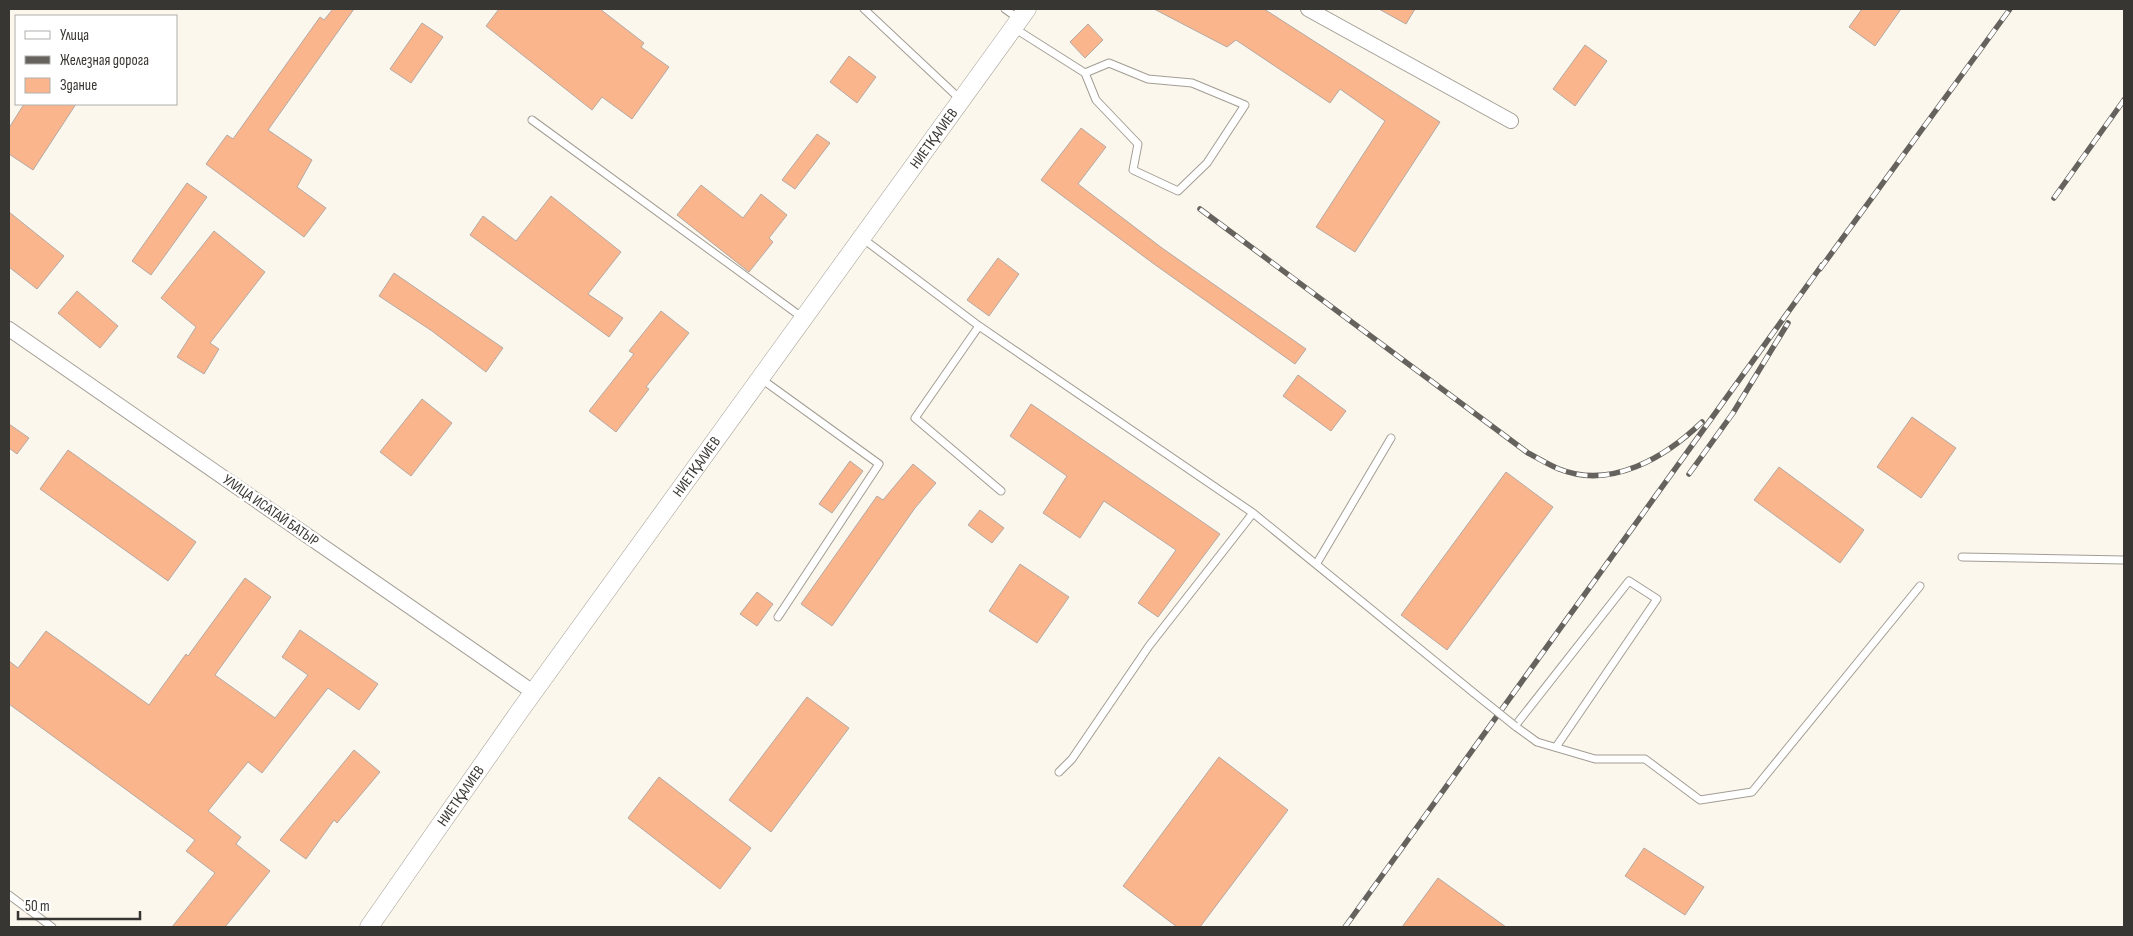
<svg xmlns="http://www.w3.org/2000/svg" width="2133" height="936" viewBox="0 0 2133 936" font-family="'Sofia Sans Condensed',sans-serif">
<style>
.building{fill:#fbb58c;stroke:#b3a9a3}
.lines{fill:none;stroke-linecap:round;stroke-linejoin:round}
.service-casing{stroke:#a29d94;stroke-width:9}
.minor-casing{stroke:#a29d94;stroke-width:16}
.tertiary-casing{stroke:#a29d94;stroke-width:19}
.service{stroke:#fff;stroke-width:7}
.minor{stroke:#fff;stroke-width:14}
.tertiary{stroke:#fff;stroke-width:18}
.rail-casing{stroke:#66635e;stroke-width:5.5}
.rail{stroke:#fff;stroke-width:4;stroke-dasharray:11;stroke-linecap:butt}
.service-bridge-casing{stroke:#a29d94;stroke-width:9;stroke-linecap:butt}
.service-bridge{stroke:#fff;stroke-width:7}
.labels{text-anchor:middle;stroke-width:5;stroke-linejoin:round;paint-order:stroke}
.street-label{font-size:15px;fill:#383632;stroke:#fff}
</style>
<rect width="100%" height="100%" fill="#fcf7ed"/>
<path class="building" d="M333,9H354L268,130L312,160L297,187L326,208L304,237L206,164L227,135L233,139L320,17L324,20Z
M499,9H600L644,43L641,47L669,67L632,119L602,97L592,110L486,26Z
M1154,9H1264L1440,122L1355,252L1316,227L1385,121L1340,89L1330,103L1236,40L1227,47Z
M1379,9H1415L1406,24Z
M1862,9H1901L1875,46L1849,27Z
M422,23L443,37L411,83L390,69Z
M1088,24L1103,40L1085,58L1070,42Z
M1585,45L1607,61L1575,106L1553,89Z
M849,56L876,77L857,103L830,82Z
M24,104H76L33,170L9,154V128Z
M1081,128L1106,147L1078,184L1162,248L1306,349L1295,364L1154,264L1041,180Z
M817,134L830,143L795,189L782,180Z
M187,183L207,197L151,275L132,261Z
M701,185L743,218L761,194L787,215L769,238L773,242L749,272L677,215Z
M551,196L621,252L588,294L623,318L609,337L470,235L483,216L516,241Z
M9,212L64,256L37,289L9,267Z
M214,231L265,272L210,343L219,349L204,374L177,357L196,327L161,298Z
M998,258L1019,274L989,316L967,300Z
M394,273L503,348L486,372L432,331L379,296Z
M77,291L118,326L100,348L58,313Z
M661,311L689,333L646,387L649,389L616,432L589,411L634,354L629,351Z
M1298,375L1346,411L1331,431L1283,396Z
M422,399L452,423L411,476L380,452Z
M1031,404L1220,534L1158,617L1138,603L1176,550L1104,501L1080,538L1043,513L1067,476L1010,436Z
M1912,417L1956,448L1921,498L1877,467Z
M9,424L29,438L17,454L9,448Z
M68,450L196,542L168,581L40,489Z
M850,461L863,471L832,513L819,504Z
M913,464L936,483L915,508L832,626L801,604L877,496L883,500Z
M1779,467L1864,530L1840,563L1754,500Z
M1506,472L1553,507L1447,650L1401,615Z
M980,510L1004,528L992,543L968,525Z
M1020,564L1069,597L1037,643L989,611Z
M245,578L271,597L215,675L275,718L308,675L282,657L300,630L378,684L359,710L328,688L262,773L248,762L208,811L241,837L236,844L270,871L225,927H172L215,873L186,851L195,840L9,704V661L18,668L46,631L149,705L186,654L188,656Z
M757,592L773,604L757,626L740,614Z
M807,697L849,728L771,832L729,800Z
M354,750L380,772L337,823L334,820L306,859L280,840Z
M1219,757L1288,810L1200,927H1177L1123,886Z
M659,777L751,848L720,889L628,818Z
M1644,848L1704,887L1685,915L1625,876Z
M1438,878L1506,927H1402Z"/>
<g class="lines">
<defs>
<path id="service" d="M864,9L961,100
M1005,9L1019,19
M1014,28L1085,73L1096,100L1138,144L1133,170L1178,191L1207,163L1245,105L1192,83L1148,79L1109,63L1085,73
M532,120L803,318
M862,238L979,326L1253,513L1474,693
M979,326L915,418L1001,491
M760,378L879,464L778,617
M1962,557L2124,560
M1317,563L1391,438
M1556,747L1657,599L1629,581L1515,726L1537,742L1595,759H1645L1700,800L1752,792L1920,586
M1059,772L1072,759L1149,646L1253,513
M9,895L52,927"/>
<path id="minor" d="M1308,9L1511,121
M9,329L533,692"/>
<g id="tertiary">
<path id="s1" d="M369,927L519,712L1027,9"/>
</g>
</defs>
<use href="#service" class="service-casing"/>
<use href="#minor" class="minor-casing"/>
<use href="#tertiary" class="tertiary-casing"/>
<use href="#service" class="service"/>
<use href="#minor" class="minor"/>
<use href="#tertiary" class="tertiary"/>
<defs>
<path id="rail" d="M2054,198L2124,100
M1200,209L1528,453C1538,458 1549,465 1559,469C1611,490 1666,457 1702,422
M1820,269L2010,9
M1689,474L1733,413L1788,323
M1345,927L1822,265"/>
</defs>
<use href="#rail" class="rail-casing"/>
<use href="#rail" class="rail"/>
<defs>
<path id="service-bridge" d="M1474,693L1515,726"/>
</defs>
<use href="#service-bridge" class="service-bridge-casing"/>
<use href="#service-bridge" class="service-bridge"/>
</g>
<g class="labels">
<g class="street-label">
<text dy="5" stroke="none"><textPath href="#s1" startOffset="970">НИЕТҚАЛИЕВ</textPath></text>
<text dy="5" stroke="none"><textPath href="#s1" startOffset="565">НИЕТҚАЛИЕВ</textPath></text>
<text transform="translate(271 510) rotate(35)" y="5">УЛИЦА ИСАТАЙ БАТЫР</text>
<text dy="5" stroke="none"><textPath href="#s1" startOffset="160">НИЕТҚАЛИЕВ</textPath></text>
</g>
</g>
<rect width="2133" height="936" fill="none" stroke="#383632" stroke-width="20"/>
<rect x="15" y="15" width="162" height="90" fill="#ffffff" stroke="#afafad"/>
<rect x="25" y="31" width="25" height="8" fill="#ffffff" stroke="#afafad"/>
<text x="60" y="40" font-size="15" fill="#383632">Улица</text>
<rect x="25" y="56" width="25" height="8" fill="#66635e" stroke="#afafad"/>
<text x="60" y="65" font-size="15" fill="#383632">Железная дорога</text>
<rect x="25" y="78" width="25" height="15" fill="#fbb58c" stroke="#afafad"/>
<text x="60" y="90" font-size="15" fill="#383632">Здание</text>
<path d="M18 911v8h122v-8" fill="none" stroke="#383632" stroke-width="2.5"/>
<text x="25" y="911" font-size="15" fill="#383632" stroke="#ffffff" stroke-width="4" paint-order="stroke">50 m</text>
</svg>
